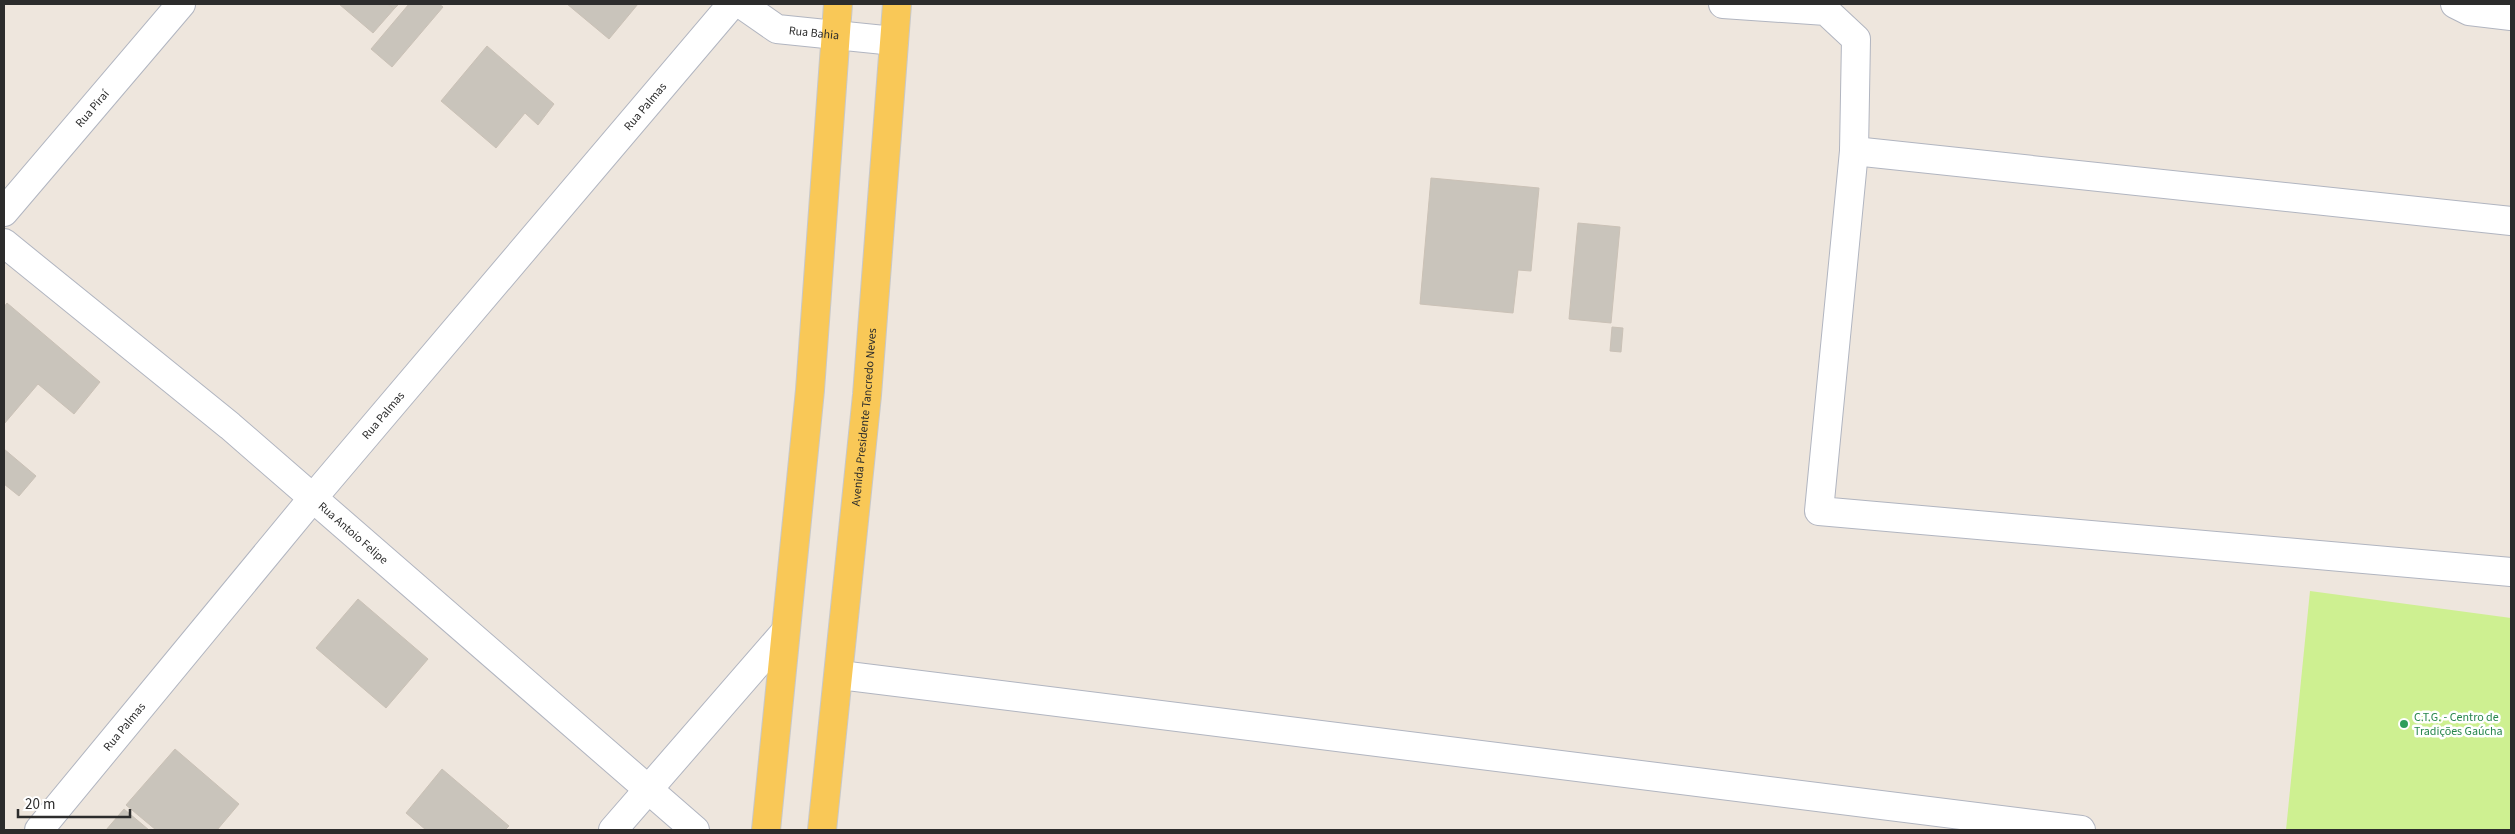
<svg xmlns="http://www.w3.org/2000/svg" width="2515" height="834" viewBox="0 0 2515 834" font-family="'Source Sans 3',sans-serif">
<style>
.pitch{fill:#cef091}
.building{fill:#c9c4bb;stroke:#cac1b6}
.lines{fill:none;stroke-linecap:round;stroke-linejoin:round}
.minor-casing{stroke:#b1b5c0;stroke-width:30}
.major-casing{stroke:#c8c8c8;stroke-width:30}
.minor{stroke:#fff;stroke-width:28}
.major{stroke:#f9c857;stroke-width:28}
.leisure-dot{fill:#2e9e5b;stroke:#fff;stroke-width:2}
.labels{text-anchor:middle;stroke-width:5;stroke-linejoin:round;paint-order:stroke}
.street-label{font-size:12px;fill:#2c2c2c;stroke:#fff}
.leisure-label{font-size:12px;fill:#27864d;stroke:#fff;text-anchor:start}
</style>
<rect width="100%" height="100%" fill="#eee6dd"/>
<path class="pitch" d="M2310,591L2511,618V830H2286Z"/>
<path class="building" d="M339,4H388L394,9L373,33Z
M387,4H399L394,9Z
M409,4H439L443,7L392,67L371,49Z
M567,4H638L609,39Z
M487,46L554,104L538,125L525,113L496,148L441,101Z
M1431,178L1539,188L1531,271L1518,270L1513,313L1420,304Z
M1578,223L1620,227L1611,323L1569,319Z
M7,303L100,382L74,414L38,384L4,424V307Z
M1612,327L1623,328L1621,352L1610,351Z
M4,449L36,476L19,496L4,484Z
M358,599L428,659L386,708L316,648Z
M175,749L239,804L217,830H156L126,805Z
M442,769L509,826L505,830H426L406,813Z
M124,809L149,830H106Z"/>
<g class="lines">
<defs>
<g id="minor">
<path id="s1" d="M741,4L777,29L894,41"/>
<path d="M1723,4L1826,11L1856,39L1854,151L1819,511L2511,572"/>
<path d="M2455,4L2469,11L2511,16"/>
<path d="M1854,151L2511,221"/>
<path id="s2" d="M4,212L181,4"/>
<path id="s3" d="M4,243L230,426L695,830"/>
<path d="M840,675L2081,830"/>
<path id="s4" d="M39,830L312,499L732,4"/>
<path d="M613,830L785,632"/>
</g>
<g id="major">
<path d="M766,830L810,390L838,4"/>
<path id="s5" d="M822,830L867,395L897,4"/>
</g>
</defs>
<use href="#minor" class="minor-casing"/>
<use href="#major" class="major-casing"/>
<use href="#minor" class="minor"/>
<use href="#major" class="major"/>
</g>
<circle class="leisure-dot" cx="2404" cy="724" r="5"/>
<g class="labels">
<g class="street-label">
<text dy="4" stroke="none"><textPath href="#s1" startOffset="81">Rua Bahia</textPath></text>
<text dy="4" stroke="none"><textPath href="#s4" startOffset="944">Rua Palmas</textPath></text>
<text dy="4" stroke="none"><textPath href="#s2" startOffset="136">Rua Piraí</textPath></text>
<text dy="4" stroke="none"><textPath href="#s4" startOffset="539">Rua Palmas</textPath></text>
<text dy="4" stroke="none"><textPath href="#s5" startOffset="415">Avenida Presidente Tancredo Neves</textPath></text>
<text dy="4" stroke="none"><textPath href="#s3" startOffset="454">Rua Antoio Felipe</textPath></text>
<text dy="4" stroke="none"><textPath href="#s4" startOffset="134">Rua Palmas</textPath></text>
</g>
<g class="leisure-label">
<text x="2414" y="721">C.T.G. - Centro de<tspan x="2414" dy="14">Tradições Gaúcha</tspan></text>
</g>
</g>
<rect width="2515" height="834" fill="none" stroke="#2c2c2c" stroke-width="10"/>
<path d="M18 809v8h112v-8" fill="none" stroke="#2c2c2c" stroke-width="2.5"/>
<text x="25" y="809" font-size="15" fill="#2c2c2c" stroke="#ffffff" stroke-width="4" paint-order="stroke">20 m</text>
</svg>
